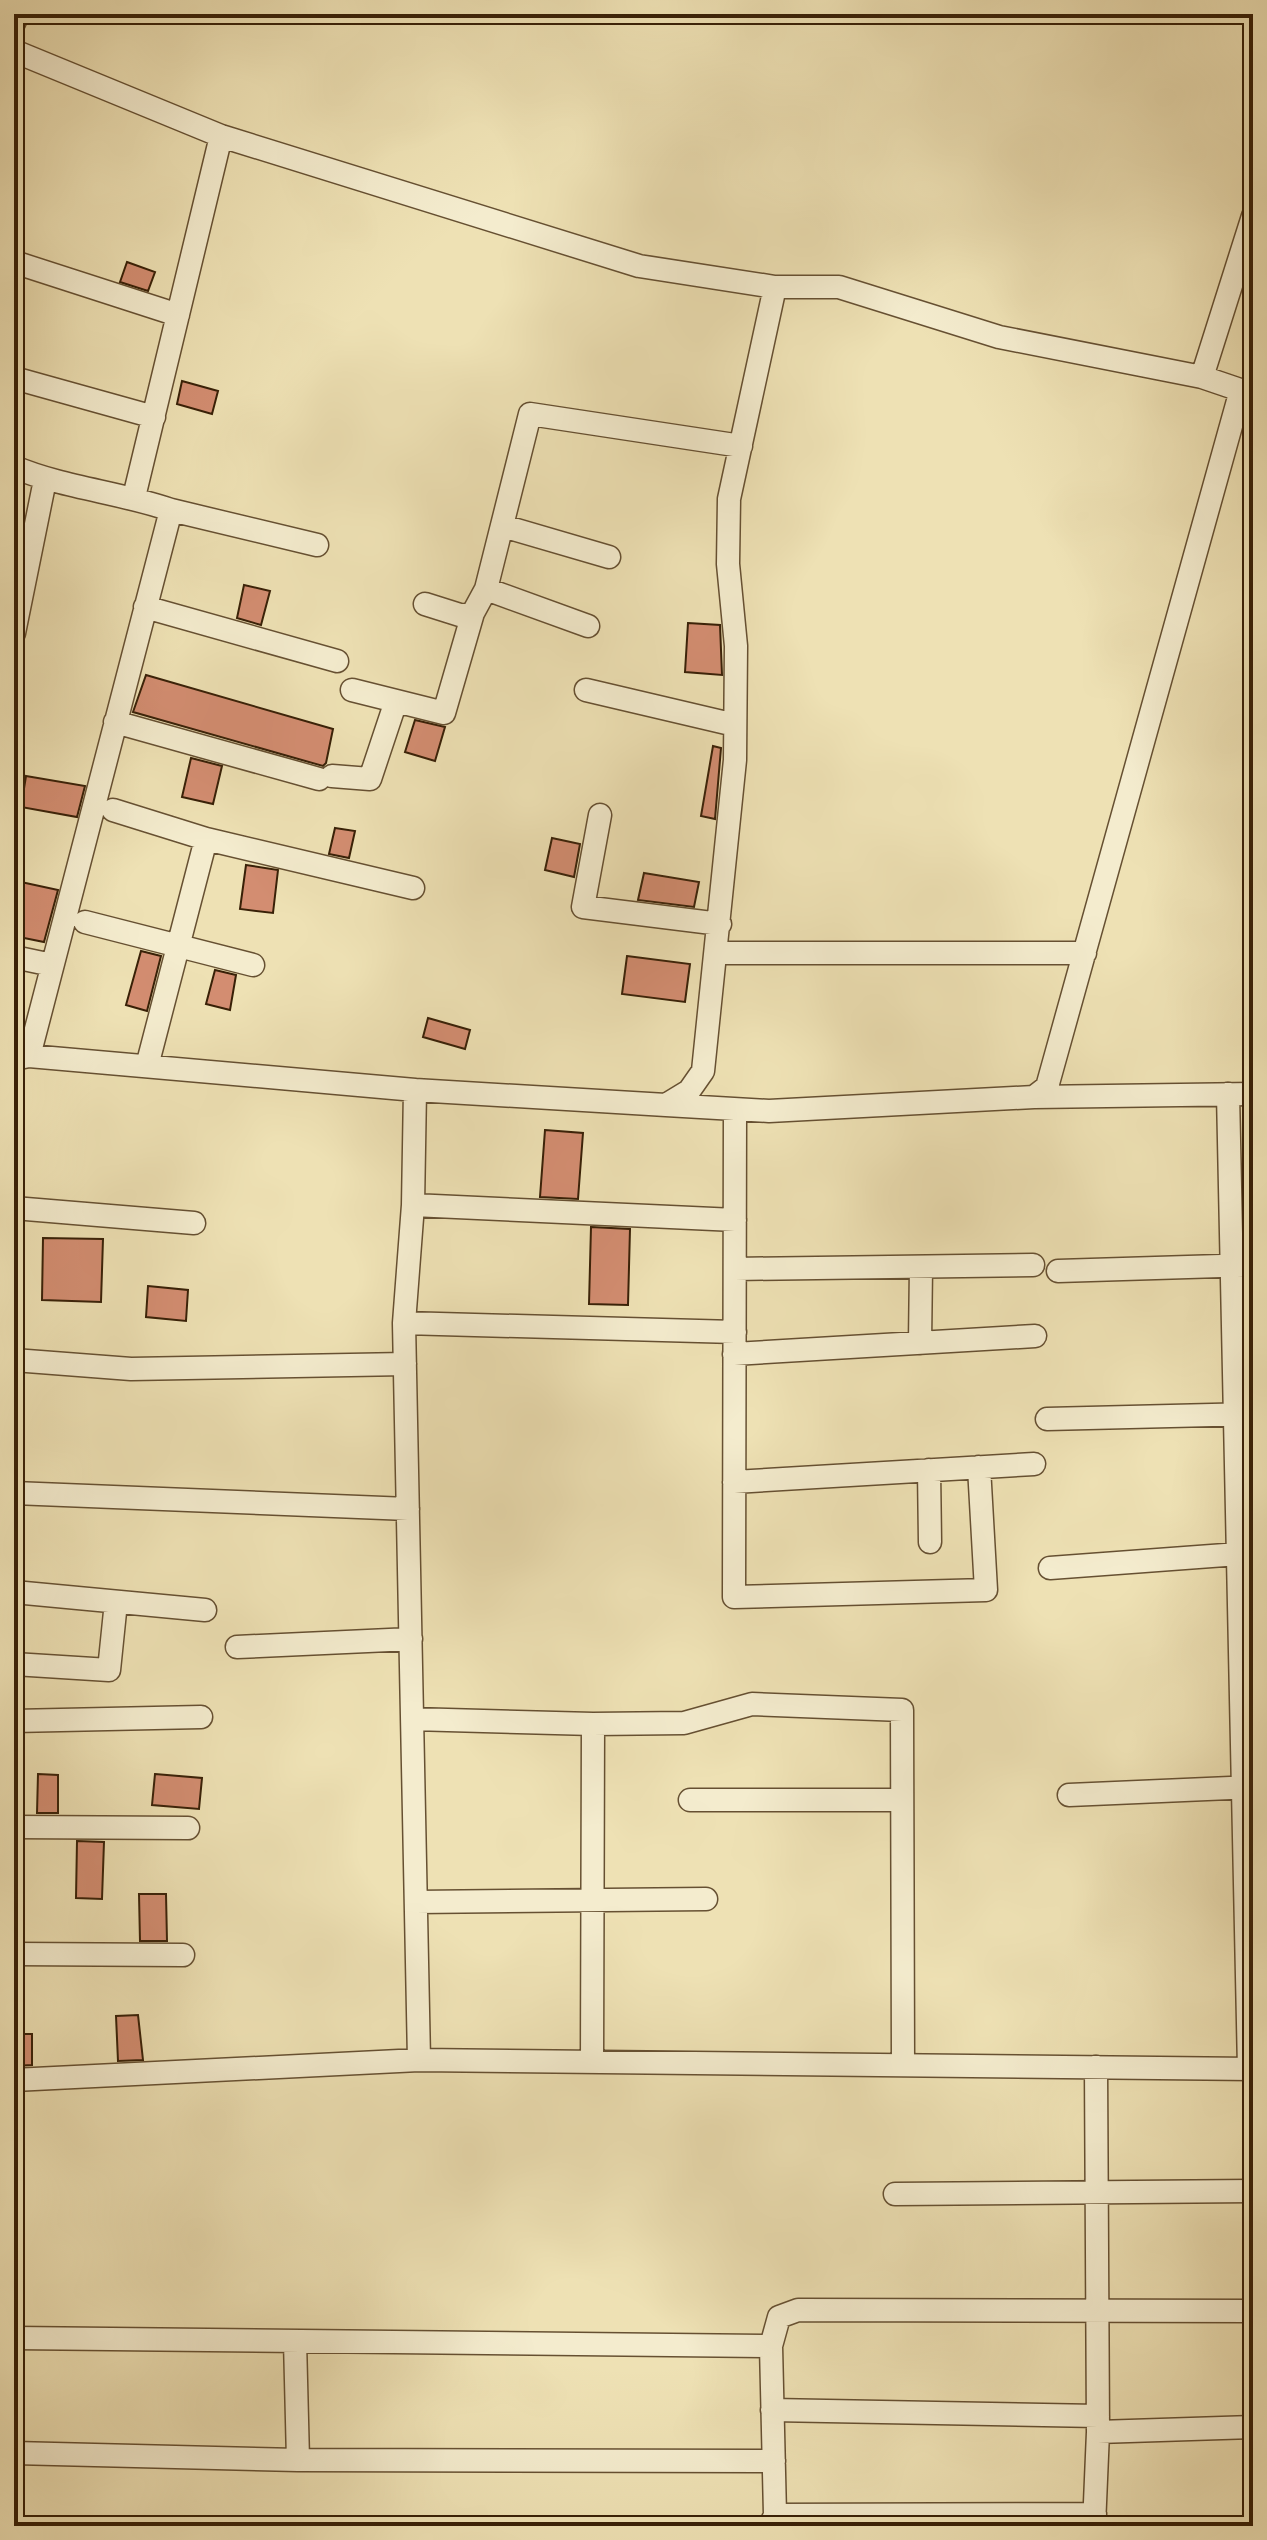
<svg xmlns="http://www.w3.org/2000/svg" width="1267" height="2540" viewBox="0 0 1267 2540" font-family="'Libre Bodoni',serif">
<style>
.building{fill:#d38d71;stroke:#382007;stroke-width:2}
.lines{fill:none;stroke-linecap:round;stroke-linejoin:round}
.minor-casing{stroke:#665032;stroke-width:25}
.minor{stroke:#f4ecce;stroke-width:22}
</style>
<rect width="100%" height="100%" fill="#eee1b4"/>
<filter id="stains"><feTurbulence type="fractalNoise" baseFrequency=".0025" numOctaves="4"/><feColorMatrix values="0 0 0 0 .2 0 0 0 0 .09 0 0 0 0 .02 0 0 0 .5 -.17"/></filter>
<radialGradient id="worn" r=".72"><stop offset=".6" stop-color="#630" stop-opacity="0"/><stop offset="1" stop-color="#630" stop-opacity=".3"/></radialGradient>
<path class="building" d="M127,262L155,272L148,291L120,282Z
M182,381L218,391L212,414L177,404Z
M244,585L270,591L261,625L237,618Z
M688,623L720,625L722,675L685,672Z
M146,675L333,729L326,763L323,766L133,712Z
M415,720L445,727L435,761L405,752Z
M713,746L721,748L715,819L701,816Z
M191,758L222,766L213,804L182,797Z
M26,776L85,786L77,817L21,807Z
M335,828L355,831L349,858L329,854Z
M552,838L580,844L574,877L545,870Z
M246,865L278,870L273,913L240,909Z
M644,873L699,882L694,907L638,900Z
M21,882L58,890L44,942L14,936Z
M141,951L161,956L147,1011L126,1005Z
M627,956L690,964L685,1002L622,994Z
M215,970L236,975L230,1010L206,1004Z
M428,1018L470,1030L465,1049L423,1037Z
M545,1130L583,1133L578,1199L540,1197Z
M591,1227L630,1229L628,1305L589,1304Z
M43,1238L103,1239L101,1302L42,1300Z
M148,1286L188,1290L186,1321L146,1317Z
M38,1774L58,1775V1813H37Z
M155,1774L202,1778L199,1809L152,1805Z
M77,1841L104,1842L102,1899L76,1898Z
M139,1894H166L167,1941H140Z
M138,2015L143,2060L118,2061L116,2016Z
M14,2034H32V2065L14,2066Z"/>
<g class="lines">
<defs>
<path id="minor" d="M14,23L18,14
M14,51L221,136L639,266L775,287H839L999,337L1202,377
M14,262L178,315
M14,378L154,417
M1252,394L1202,377L1253,216
M14,467C64,488 119,492 171,510L29,1056
M134,497L221,136
M171,510L317,545
M503,526L609,557
M486,589L588,626
M425,604L463,616L473,613
M145,607L337,661
M14,633L45,480
M352,690L444,713L473,613L486,589L530,414L741,446
M586,690L735,725
M115,722L319,779
M332,776L370,779L396,701
M113,810L206,839L413,888
M600,815L583,907L720,924
M85,922L253,965
M717,953H1085
M14,957L52,965
M14,1059L29,1056L415,1090
M147,1066L206,839
M1228,1094L1249,2069
M1034,1097L1253,1094
M666,1105L769,1111L1034,1097L1047,1087L1241,390
M735,1111L734,1597L986,1590L979,1467
M413,1205L735,1220
M14,1208L194,1223
M735,1269L1033,1265
M1058,1271L1253,1265
M404,1323L735,1332
M920,1343L921,1267
M734,1354L1035,1336
M14,1360L131,1369L405,1364
M1047,1419L1253,1414
M929,1470L930,1542
M734,1482L1034,1464
M14,1493L408,1509
M1050,1568L1252,1553
M14,1592L205,1610
M237,1647L411,1639
M14,1664L109,1670L116,1602
M412,1719L593,1724L592,2062
M14,1721L201,1717
M593,1724L684,1723L752,1704L902,1710L903,2064
M1069,1795L1253,1787
M690,1800H902
M14,1827L188,1828
M416,1902L706,1899
M14,1954L183,1955
M419,2060L404,1323L413,1205L415,1090L666,1105L689,1091L703,1071L735,760L736,646L728,564L729,499L775,287
M14,2080L419,2060L1253,2069
M895,2194L1253,2191
M14,2338L771,2346
M295,2341L298,2460
M772,2410L1098,2416
M1098,2432L1253,2427
M14,2453L298,2460L774,2461
M775,2515L1095,2514
M770,2526L775,2515L771,2346L779,2317L798,2310L1253,2311
M1094,2526L1098,2432L1096,2067"/>
</defs>
<use href="#minor" class="minor-casing"/>
<use href="#minor" class="minor"/>
</g>
<rect width="1267" height="2540" fill="none" stroke="#eee1b4" stroke-width="48"/>
<rect x="16" y="16" width="1235" height="2508" fill="none" stroke="#382007" stroke-width="4"/>
<rect x="24" y="24" width="1219" height="2492" fill="none" stroke="#382007" stroke-width="2"/>
<rect width="100%" height="100%" filter="url(#stains)"/>
<rect width="100%" height="100%" fill="url(#worn)"/>
</svg>
